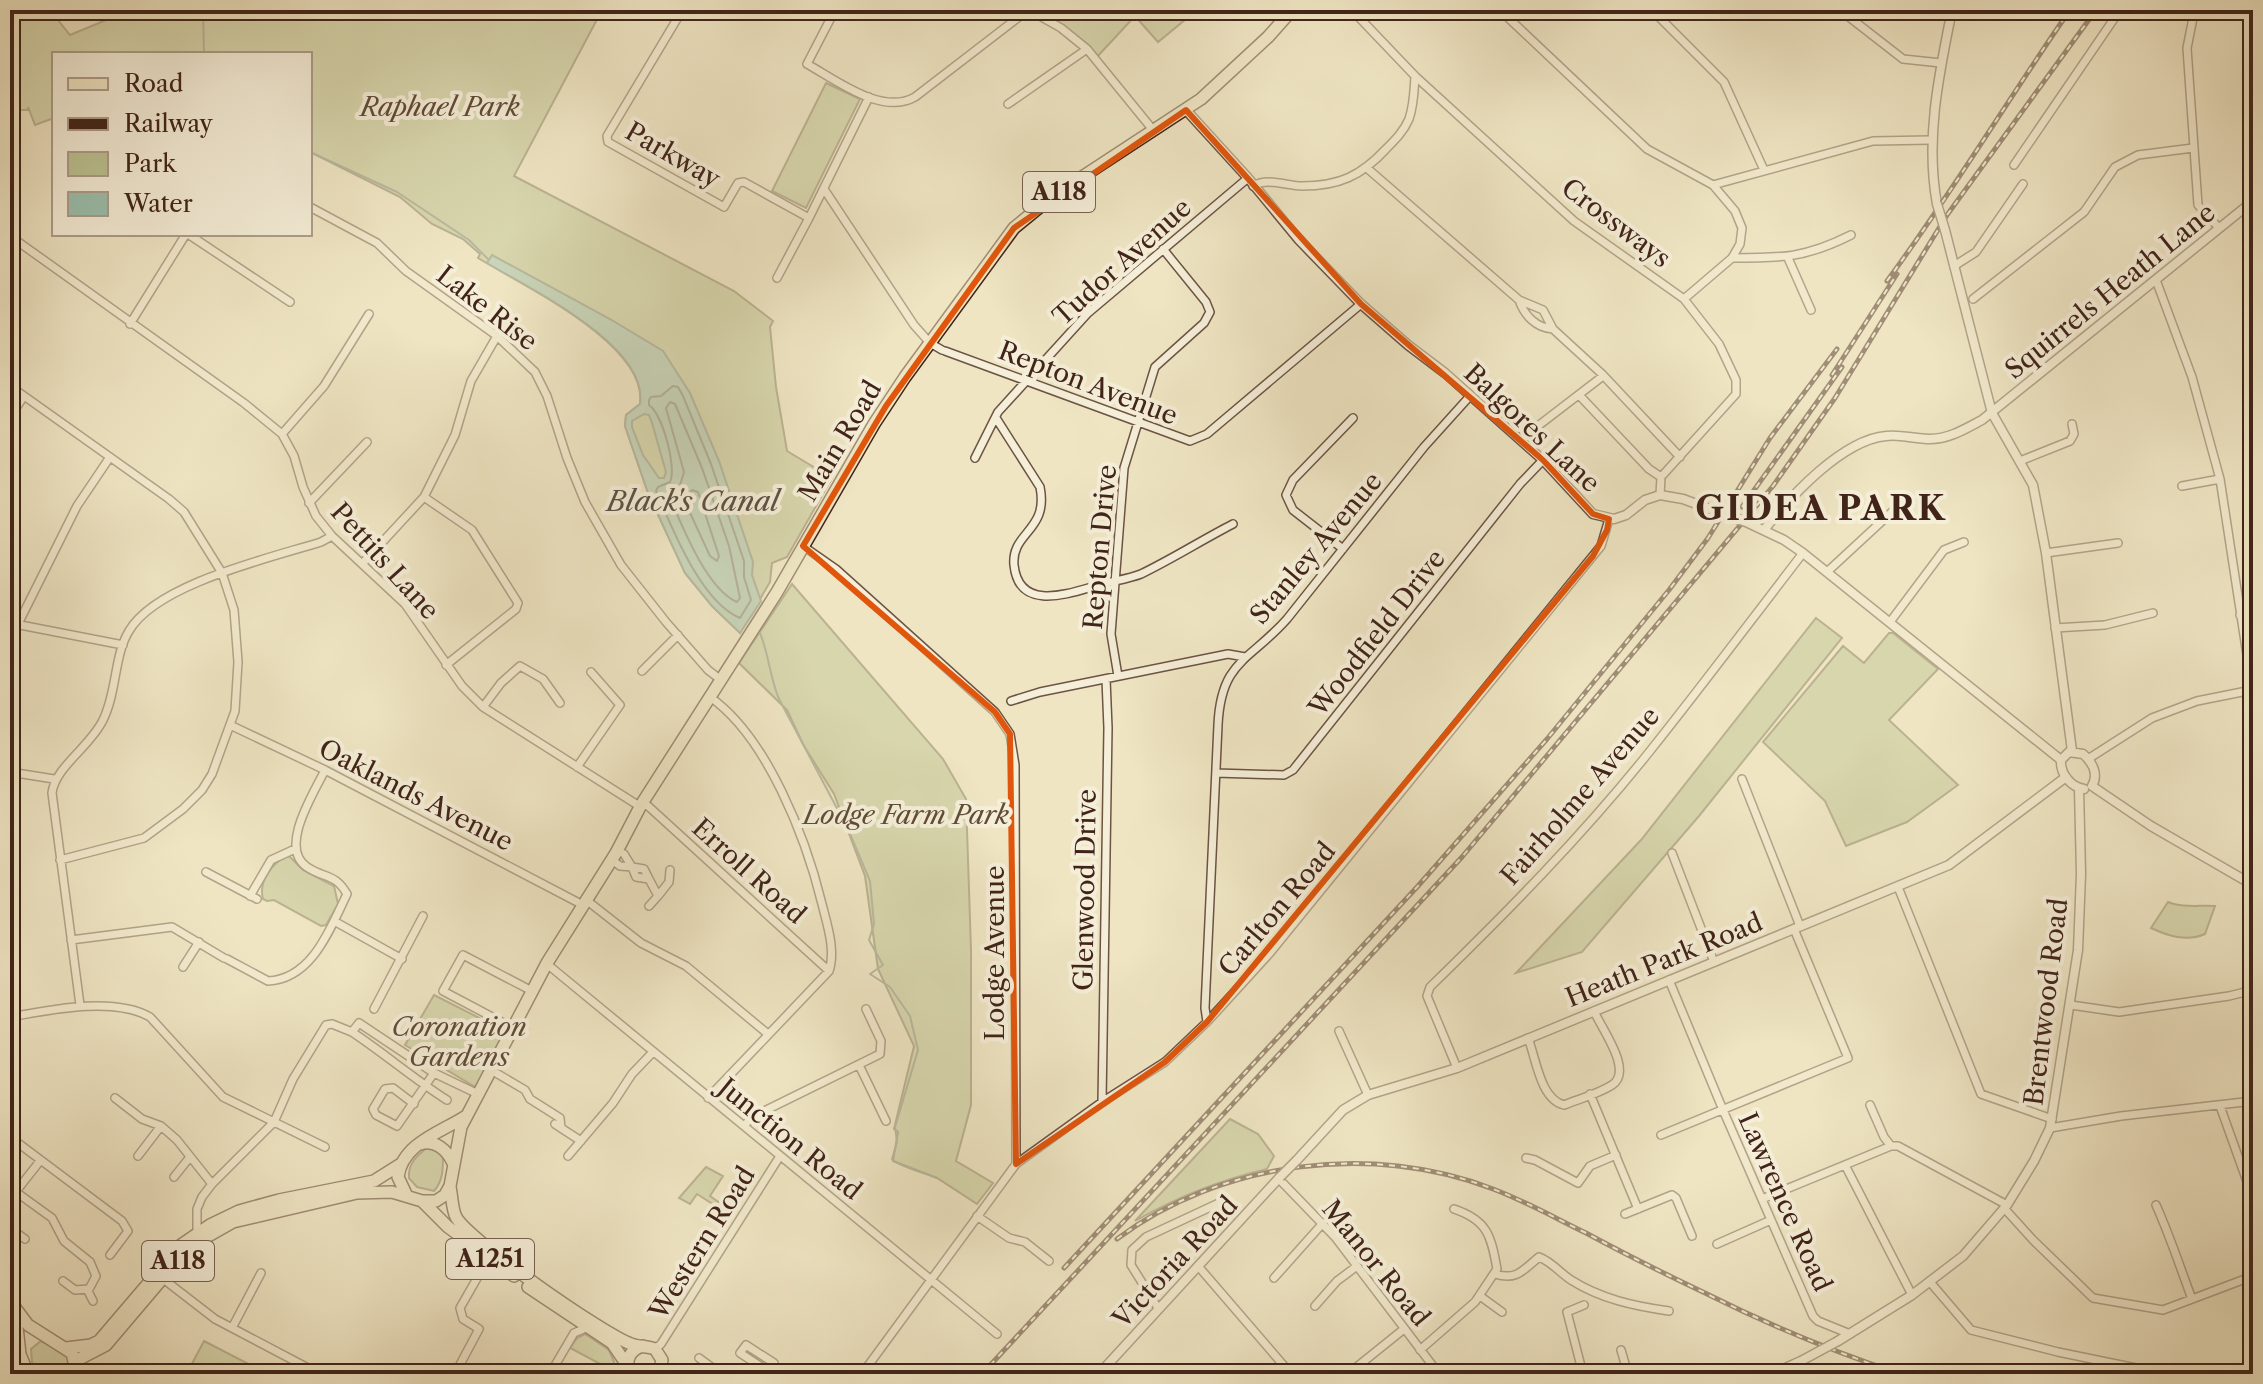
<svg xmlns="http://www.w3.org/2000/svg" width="2263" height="1384" viewBox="0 0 2263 1384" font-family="'Libre Caslon Text',serif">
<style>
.green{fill:#bcc392;stroke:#7e7456;stroke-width:2}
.water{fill:#9bc0ae;stroke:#778272;stroke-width:2;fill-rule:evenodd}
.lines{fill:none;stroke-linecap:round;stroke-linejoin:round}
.shore{stroke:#6e7264;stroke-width:2}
.stream{stroke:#778272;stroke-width:2}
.minor-casing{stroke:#6c5444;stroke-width:10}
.tertiary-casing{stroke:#6c5444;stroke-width:11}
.primary-casing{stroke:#412419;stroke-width:14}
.minor{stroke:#f5eed8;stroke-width:7}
.tertiary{stroke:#f5eed8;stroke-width:8}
.primary{stroke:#efe5c3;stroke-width:11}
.rail-casing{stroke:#412419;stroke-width:5}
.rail{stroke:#f5eed8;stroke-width:2;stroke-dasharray:6;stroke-linecap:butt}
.tertiary-bridge-casing{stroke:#6c5444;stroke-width:11;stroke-linecap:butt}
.tertiary-bridge{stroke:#f5eed8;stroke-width:8}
.marked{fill:none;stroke:#e0560d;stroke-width:6;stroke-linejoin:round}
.labels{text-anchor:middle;stroke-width:8;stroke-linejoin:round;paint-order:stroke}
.shield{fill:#f5eed8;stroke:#776152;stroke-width:2}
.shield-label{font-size:24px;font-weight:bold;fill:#412419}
.park-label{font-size:26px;font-style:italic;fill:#604c37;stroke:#f5eed8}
.street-label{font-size:26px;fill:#412419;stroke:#f5eed8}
.water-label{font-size:28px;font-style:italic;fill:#5c5346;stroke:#f5eed8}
.district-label{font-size:34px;font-weight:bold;letter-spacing:2px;fill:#412419;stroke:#f5eed8}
</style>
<rect width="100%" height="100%" fill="#efe5c3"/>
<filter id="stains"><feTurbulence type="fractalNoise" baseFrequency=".0025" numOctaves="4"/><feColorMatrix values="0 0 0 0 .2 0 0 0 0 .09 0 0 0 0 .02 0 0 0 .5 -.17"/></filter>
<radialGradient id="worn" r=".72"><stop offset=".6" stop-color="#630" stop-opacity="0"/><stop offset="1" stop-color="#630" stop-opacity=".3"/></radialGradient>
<path class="green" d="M10,10H50L70,35L130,10H602L514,176L734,291L773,321L770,327L776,387L787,451L832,478L787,557L772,563L770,582L740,633L712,606L685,573L648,493L625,426L626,415L640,404C649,345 522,285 478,258L480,254L463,239L432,224L400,197L310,152V54H54V118L35,125L28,107V110H19L10,102Z
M1029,10H1197L1158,42L1135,16L1096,58L1061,28Z
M826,83L860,99L806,208L772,191Z
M792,584L943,759L966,799L971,950V1105L956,1161L993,1183L977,1204L937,1178L893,1161L898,1132L894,1129L914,1046L878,969L865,876L834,794L804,746L787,710L739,663Z
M1816,618L1842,638L1699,816L1582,952L1516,973L1641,840Z
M1889,633H1893L1938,669L1889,720L1958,785L1907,822L1846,846L1825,801L1763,742L1843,646L1864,663Z
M288,855L303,870L334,886L338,904L326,925L321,926L274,900L267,901L263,899C258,881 273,862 288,855Z
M2168,902C2182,908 2200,905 2215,906L2205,934C2187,942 2168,936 2151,928Z
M434,995L505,1031L477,1088L405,1045Z
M1230,1119L1258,1134L1274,1156L1267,1169C1217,1181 1180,1196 1135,1221Z
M427,1148L436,1150L443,1156C443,1169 443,1181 434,1191L417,1187L409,1178C408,1164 416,1156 427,1148Z
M706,1167L723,1176L710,1196L727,1208L725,1212L697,1194L690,1204L679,1198Z
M585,1334L609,1350L619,1374L570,1348L577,1338Z
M41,1341L66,1353L70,1361L65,1374H39L32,1362L31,1349Z
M204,1341L268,1374H189L187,1373Z"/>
<path class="water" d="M492,255L610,319L663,351L690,393L719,461L753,562L752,575L761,601L740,633L712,606L685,573L648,493L625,426L626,415L640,404C649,346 530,289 487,263ZM644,414L649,415L652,423L666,472L664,478H659L643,455L632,427V421Z"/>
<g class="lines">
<path class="shore" d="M673,386L678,387L683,396L711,464L744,561V577L751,600L740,618C701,602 672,528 656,491L658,487L670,482C677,468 663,415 649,405V400L651,397L661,396Z
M670,402L675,404L702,468L729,546L740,598L737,602C707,589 683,528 670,498L680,485L684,472L666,408Z
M692,490L698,492L719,556L717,561L710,556L685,502Z"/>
<path class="stream" d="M203,10L204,54
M310,152L397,192L469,240L489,260
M760,633C769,655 770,678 779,699L848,829L870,881L874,924L869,940L883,965L870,974L890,987L910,1016L918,1050L895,1127L897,1142L892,1159C900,1167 925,1173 937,1178"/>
<defs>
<path id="minor" d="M674,10L677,19L607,136L608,142L724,207L738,183L744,182L809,218L869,97
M835,10L807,64C836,80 882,116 915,97L1028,10
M1029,10L1061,28L1087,49L1153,130
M1352,10L1415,76L1574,221L1684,299L1719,344L1736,380V394L1661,477L1660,495
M1500,10L1647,149L1713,185L1735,211L1742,228L1740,244L1732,258L1684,299
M1652,10L1724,82L1764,170
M1840,10L1903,59L1941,63
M2199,10L2193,18L2187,48L2198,205L2219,228
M1008,104L1087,49
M2014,165L2120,10
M1368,169L1519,300L1543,310L1553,329L1602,374L1680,457
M1713,185L1873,141L1931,140
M1253,186C1267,177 1287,186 1302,186C1339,186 1361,176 1386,149C1395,140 1404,131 1409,119C1414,105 1414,91 1415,76
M824,189L914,325L930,343L942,350
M310,207L377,243L406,271L497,336L535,372L547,396L567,458L585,502L621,565L666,622L708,670L721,680
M188,234L290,302
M10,236L244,403L282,434L294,456L303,487L316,516L332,536L405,604L462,686L483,707L636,804L648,806L829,971
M1732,258C1783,258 1805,258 1851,235
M1788,258L1811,310
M1954,266L1976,252L2023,184
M777,278L809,218
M2156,280L2192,377L2220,479L2253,694
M1973,299L2084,212L2115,167L2138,155L2193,148
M1519,300C1524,315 1536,328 1553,329
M130,324L186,234
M945,351L1190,441L1207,434L1361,304
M10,386L169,499L184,512L222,573L234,610L238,662L235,711L212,774L202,790L183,809L144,838L60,860
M1579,395L1649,469L1661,477
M10,417L24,396
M996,418L1040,487C1049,531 1011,532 1014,565C1019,613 1070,593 1099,585C1113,581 1128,579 1141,574C1172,559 1202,540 1233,524
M282,434L324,386L369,314
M1521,439L1603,376
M975,458L998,412L1088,313L1248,178
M2020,461L2070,441L2074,434L2072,424
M2182,486L2220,479
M424,497L472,530L518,603L516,609L446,665
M309,503L367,442
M803,546L836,569L995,712L1010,734L1015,765L1016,1164
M1343,549L1293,510L1286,495L1293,480L1353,418
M2046,553L2118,543
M362,564L424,497L455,435L471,381L497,336
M1827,572L1894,510
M2240,615L2253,616
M1890,622L1944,550L1964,542
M10,623L123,645
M18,624L77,506L110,457
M2055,628L2105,625L2153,613
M642,671L678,635
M1118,676L1111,634L1124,468L1155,367L1204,323L1210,312L1206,302L1163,249
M1011,701L1040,692L1228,654L1245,657
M483,707L501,683L520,666L543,679L560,703
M230,725L325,770L581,904
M2088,759L2152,718L2197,701L2252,690
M577,767L620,705L591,672
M10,772L54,779
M1216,773L1284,775L1293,770L1520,484L1543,460
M1742,779L1800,926
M617,850L624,854L632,867L644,869L649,879
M1672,853L1714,962
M611,859L620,866L632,867L636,877L649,879L658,896L649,906
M206,872L257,899
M1898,887L1981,1094L2052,1119
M250,896L271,860L295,849
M658,896L669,882L670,870
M585,899L641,943L686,966L768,1034
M334,921L402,959
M71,940L172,927L224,958
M227,959L268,981C312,979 330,929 347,894C335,873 325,879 307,867C278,848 314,793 325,770
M547,964L997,1334
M183,967L199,942
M1669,980L1723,1110L1813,1316L1818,1321L1850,1334
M80,1005L52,793C55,767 90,747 103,720C117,692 114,655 129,631C156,584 270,558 321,542L332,536
M2071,1005L2119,1012L2229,996L2253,990
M374,1009L423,916
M10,1017C49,1010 114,996 150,1017L223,1097L325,1147
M1207,1022L1205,1008L1218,725C1221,660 1250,661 1287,619L1424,447L1470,396
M513,1028L443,991L463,955L532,991
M1339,1031L1368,1095
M1528,1038C1536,1058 1540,1099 1564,1105C1579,1099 1598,1094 1612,1085C1634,1071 1601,1028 1594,1011
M859,1065L886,1121
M1457,1068L1427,996L1430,987C1507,912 1583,835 1650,751C1702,686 1752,619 1803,553
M491,1070L525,1090L530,1099L560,1118L561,1128L555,1124
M434,1073L359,1023L352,1032C385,1054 414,1079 447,1100
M1590,1094L1638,1209
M115,1098L142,1119L161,1126L177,1140L212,1184
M708,1098L829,971C836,951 827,924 822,904C806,838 767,737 710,697
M1102,1102L1108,728L1106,679
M414,1104L393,1088L385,1089L373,1109L376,1115L397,1126L434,1073L478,1094
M1870,1105L1884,1137L1891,1146H1898L2007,1205
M2220,1106L2253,1198
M744,1126L752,1117L880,1054L881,1041L866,1009
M561,1128L581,1141
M2050,1128L2121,1116L2253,1101
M1661,1135L1848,1058L1794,929
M10,1137L122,1221L128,1231L110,1255
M138,1156L161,1126
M568,1156L613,1103L632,1074L653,1052
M1526,1158L1535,1160L1578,1183L1590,1166L1616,1155
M1845,1165L1912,1295
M174,1177L190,1157
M1279,1179L1335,1237L1439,1374
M16,1192L52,1218L64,1241L90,1262L96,1276L88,1291L93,1301
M10,1199L40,1161
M1762,1199L1891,1146
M2156,1205C2170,1236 2180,1267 2192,1299
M2004,1208L2033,1240L2093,1298L2163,1310L2253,1276
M1625,1214L1672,1195L1676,1198L1692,1236
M977,1216L1009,1238L1025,1242L1049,1261
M10,1228L25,1239
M197,1234V1209L202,1197L212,1184L274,1122L293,1079L326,1025L332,1024L352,1032
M1717,1244L1771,1220
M1198,1266L1291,1374
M1495,1274C1517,1281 1523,1270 1539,1257C1552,1262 1560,1273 1571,1280C1601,1299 1634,1306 1669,1311
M162,1278L215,1319L308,1368
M1274,1278L1323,1223
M63,1281L75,1290L88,1289
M1930,1282L1971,1330L2058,1352L2165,1374
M1480,1296L1502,1312
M1315,1306L1337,1281L1357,1266
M1158,1308L1131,1265L1132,1250L1146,1237L1219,1203
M232,1328L261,1273
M746,1345L774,1363L769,1372L740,1353Z
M655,1349L661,1344L780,1156
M1420,1350L1475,1302L1497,1269C1491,1235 1487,1220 1454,1209
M1621,1350L1628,1374
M699,1358L721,1374
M455,1374L479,1329L463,1319L460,1308L488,1259
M550,1374L574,1333L586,1328
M733,1374H734
M862,1374L1016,1164L1102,1102L1165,1062L1207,1022L1269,954L1601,546L1609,519
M1348,1374L1404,1329
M1583,1374L1567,1312L1584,1305"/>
<path id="tertiary" d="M1186,110L1248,178L1299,240L1361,304L1408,345L1445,373L1543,460L1593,514L1614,519L1626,515L1645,500L1660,495L1683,499L1715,511
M1937,204C1925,139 1939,74 1952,10
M1945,230L1992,413L2033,485L2046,553L2072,751
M1746,522L1784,540L1803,553L2061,760
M1764,530C1790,497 1842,440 1886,436C1900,434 1915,439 1930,439C1949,439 1965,429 1982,420L2253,201
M2061,760L2069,752L2083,754C2092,762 2099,774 2092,786
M2061,760C2060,774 2071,787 2084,789
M2092,786L2151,826L2253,885
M1297,1160L1343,1110L1368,1095L1457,1068L1949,865L2066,777
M1838,1341L1912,1295L1963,1256L2007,1205L2034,1161L2050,1128L2078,950L2081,874L2079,788
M1099,1374L1280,1177
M1772,1374L1801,1361"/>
<path id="primary" d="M420,1144C435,1139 447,1150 453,1163
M450,1187C452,1196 452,1209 456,1217C468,1240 603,1334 631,1344C639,1347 647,1346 655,1349L662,1360L659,1374
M406,1194L398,1177C402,1143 442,1132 466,1116
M422,1201L448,1227L514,1276
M528,1287L612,1343L627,1365
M10,1301L28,1325L72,1353L75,1366L73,1374
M15,1309L20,1354L28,1374
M66,1348L91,1345L99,1341L181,1245L210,1225L239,1211L279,1200L374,1181L401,1164
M75,1366L81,1358L106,1345L184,1253L203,1239L233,1222L357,1193L392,1192L422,1201H436L445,1195L450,1186L461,1127L547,963L616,853L641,805L777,592L874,424L905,377L1014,228L1053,196L1201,99L1268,37L1292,10
M631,1374C624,1362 629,1350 643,1346"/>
</defs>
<use href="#minor" class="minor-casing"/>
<use href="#tertiary" class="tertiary-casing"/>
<use href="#primary" class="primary-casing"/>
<use href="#minor" class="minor"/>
<use href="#tertiary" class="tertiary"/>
<use href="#primary" class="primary"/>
<defs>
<path id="rail" d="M1887,281C1952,193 2008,99 2070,10
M1832,375L1897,274
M1742,507L1842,367
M1117,1239C1221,1161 1372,1142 1493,1189C1525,1201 1555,1218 1586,1233C1625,1254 1665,1274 1705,1293C1769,1325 1834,1352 1901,1374
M1064,1268L1418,886L1547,739L1669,590L1708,538L1770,438L1837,349
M982,1374L1462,857L1773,486L1835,398L1947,215L2096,10"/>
</defs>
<use href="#rail" class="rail-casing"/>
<use href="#rail" class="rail"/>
<defs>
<path id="tertiary-bridge" d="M1937,204L1945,230
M1715,511L1746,522
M1280,1177L1297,1160
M1801,1361L1838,1341"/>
</defs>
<use href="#tertiary-bridge" class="tertiary-bridge-casing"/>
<use href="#tertiary-bridge" class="tertiary-bridge"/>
</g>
<path d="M0 0H2263V1384H0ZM1186,110L1361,304L1543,460L1593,514L1609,519L1607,530L1593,556L1207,1022L1165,1062L1016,1164L1010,734L995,712L803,546L886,406L1014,228Z" fill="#efe5c3" fill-opacity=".55" fill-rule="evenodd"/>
<path class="marked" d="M1186,110L1361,304L1543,460L1593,514L1609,519L1607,530L1593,556L1207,1022L1165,1062L1016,1164L1010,734L995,712L803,546L886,406L1014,228Z"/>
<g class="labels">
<g class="shield">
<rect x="1023" y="172" width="72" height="40" rx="6"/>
<rect x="446" y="1239" width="88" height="40" rx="6"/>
<rect x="142" y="1241" width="72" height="40" rx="6"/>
</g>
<g class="shield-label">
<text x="1059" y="200">A118</text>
<text x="490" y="1267">A1251</text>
<text x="178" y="1269">A118</text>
</g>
<g class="park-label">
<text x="440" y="116">Raphael Park</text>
<text x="906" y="824">Lodge Farm Park</text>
<text x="459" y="1036">Coronation<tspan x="459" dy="30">Gardens</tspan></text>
</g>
<g class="street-label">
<text transform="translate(673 155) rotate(30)" y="9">Parkway</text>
<text transform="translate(1616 223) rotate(37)" y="9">Crossways</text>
<text transform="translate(1122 262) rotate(-42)" y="9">Tudor Avenue</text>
<text transform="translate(2110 291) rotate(-39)" y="9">Squirrels Heath Lane</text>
<text transform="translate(487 308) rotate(38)" y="9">Lake Rise</text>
<text transform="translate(1088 383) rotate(21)" y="9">Repton Avenue</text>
<text transform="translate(1532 428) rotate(43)" y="9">Balgores Lane</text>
<text transform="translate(840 441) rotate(-59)" y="9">Main Road</text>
<text transform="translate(1100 547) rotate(-85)" y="9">Repton Drive</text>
<text transform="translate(1316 548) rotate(-50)" y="9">Stanley Avenue</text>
<text transform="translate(385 561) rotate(48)" y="9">Pettits Lane</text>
<text transform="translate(1377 633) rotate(-52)" y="9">Woodfield Drive</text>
<text transform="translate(416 795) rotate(27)" y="9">Oaklands Avenue</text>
<text transform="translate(1580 796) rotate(-49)" y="9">Fairholme Avenue</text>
<text transform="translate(749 871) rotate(42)" y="9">Erroll Road</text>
<text transform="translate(1085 890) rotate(-89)" y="9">Glenwood Drive</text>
<text transform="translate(1277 909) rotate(-50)" y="9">Carlton Road</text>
<text transform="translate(995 953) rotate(-90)" y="9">Lodge Avenue</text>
<text transform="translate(1664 960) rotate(-22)" y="9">Heath Park Road</text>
<text transform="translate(2046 1002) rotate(-83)" y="9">Brentwood Road</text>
<text transform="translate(790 1139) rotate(39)" y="9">Junction Road</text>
<text transform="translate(1785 1202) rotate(66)" y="9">Lawrence Road</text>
<text transform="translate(702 1243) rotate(-58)" y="9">Western Road</text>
<text transform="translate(1175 1262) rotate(-47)" y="9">Victoria Road</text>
<text transform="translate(1376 1263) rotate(51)" y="9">Manor Road</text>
</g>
<g class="water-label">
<text x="693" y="511">Black's Canal</text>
</g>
<g class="district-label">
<text x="1821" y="520">GIDEA PARK</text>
</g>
</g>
<rect width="2263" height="1384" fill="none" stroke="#efe5c3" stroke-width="40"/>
<rect x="12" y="12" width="2239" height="1360" fill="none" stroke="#412419" stroke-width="4"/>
<rect x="20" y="20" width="2223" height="1344" fill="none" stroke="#412419" stroke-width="2"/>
<rect x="52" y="52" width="260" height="184" fill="#f5eed8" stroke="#ad9d8c" stroke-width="2"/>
<rect x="68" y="78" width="40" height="12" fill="#efe5c3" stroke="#ad9d8c" stroke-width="2"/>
<text x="124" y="92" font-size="24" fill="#412419">Road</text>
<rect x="68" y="118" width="40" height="12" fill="#412419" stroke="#ad9d8c" stroke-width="2"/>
<text x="124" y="132" font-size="24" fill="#412419">Railway</text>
<rect x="68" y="152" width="40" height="24" fill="#bcc392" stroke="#ad9d8c" stroke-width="2"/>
<text x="124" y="172" font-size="24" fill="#412419">Park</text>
<rect x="68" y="192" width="40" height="24" fill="#9bc0ae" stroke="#ad9d8c" stroke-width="2"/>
<text x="124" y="212" font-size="24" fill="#412419">Water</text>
<rect width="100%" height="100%" filter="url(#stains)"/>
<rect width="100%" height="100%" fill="url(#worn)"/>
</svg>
